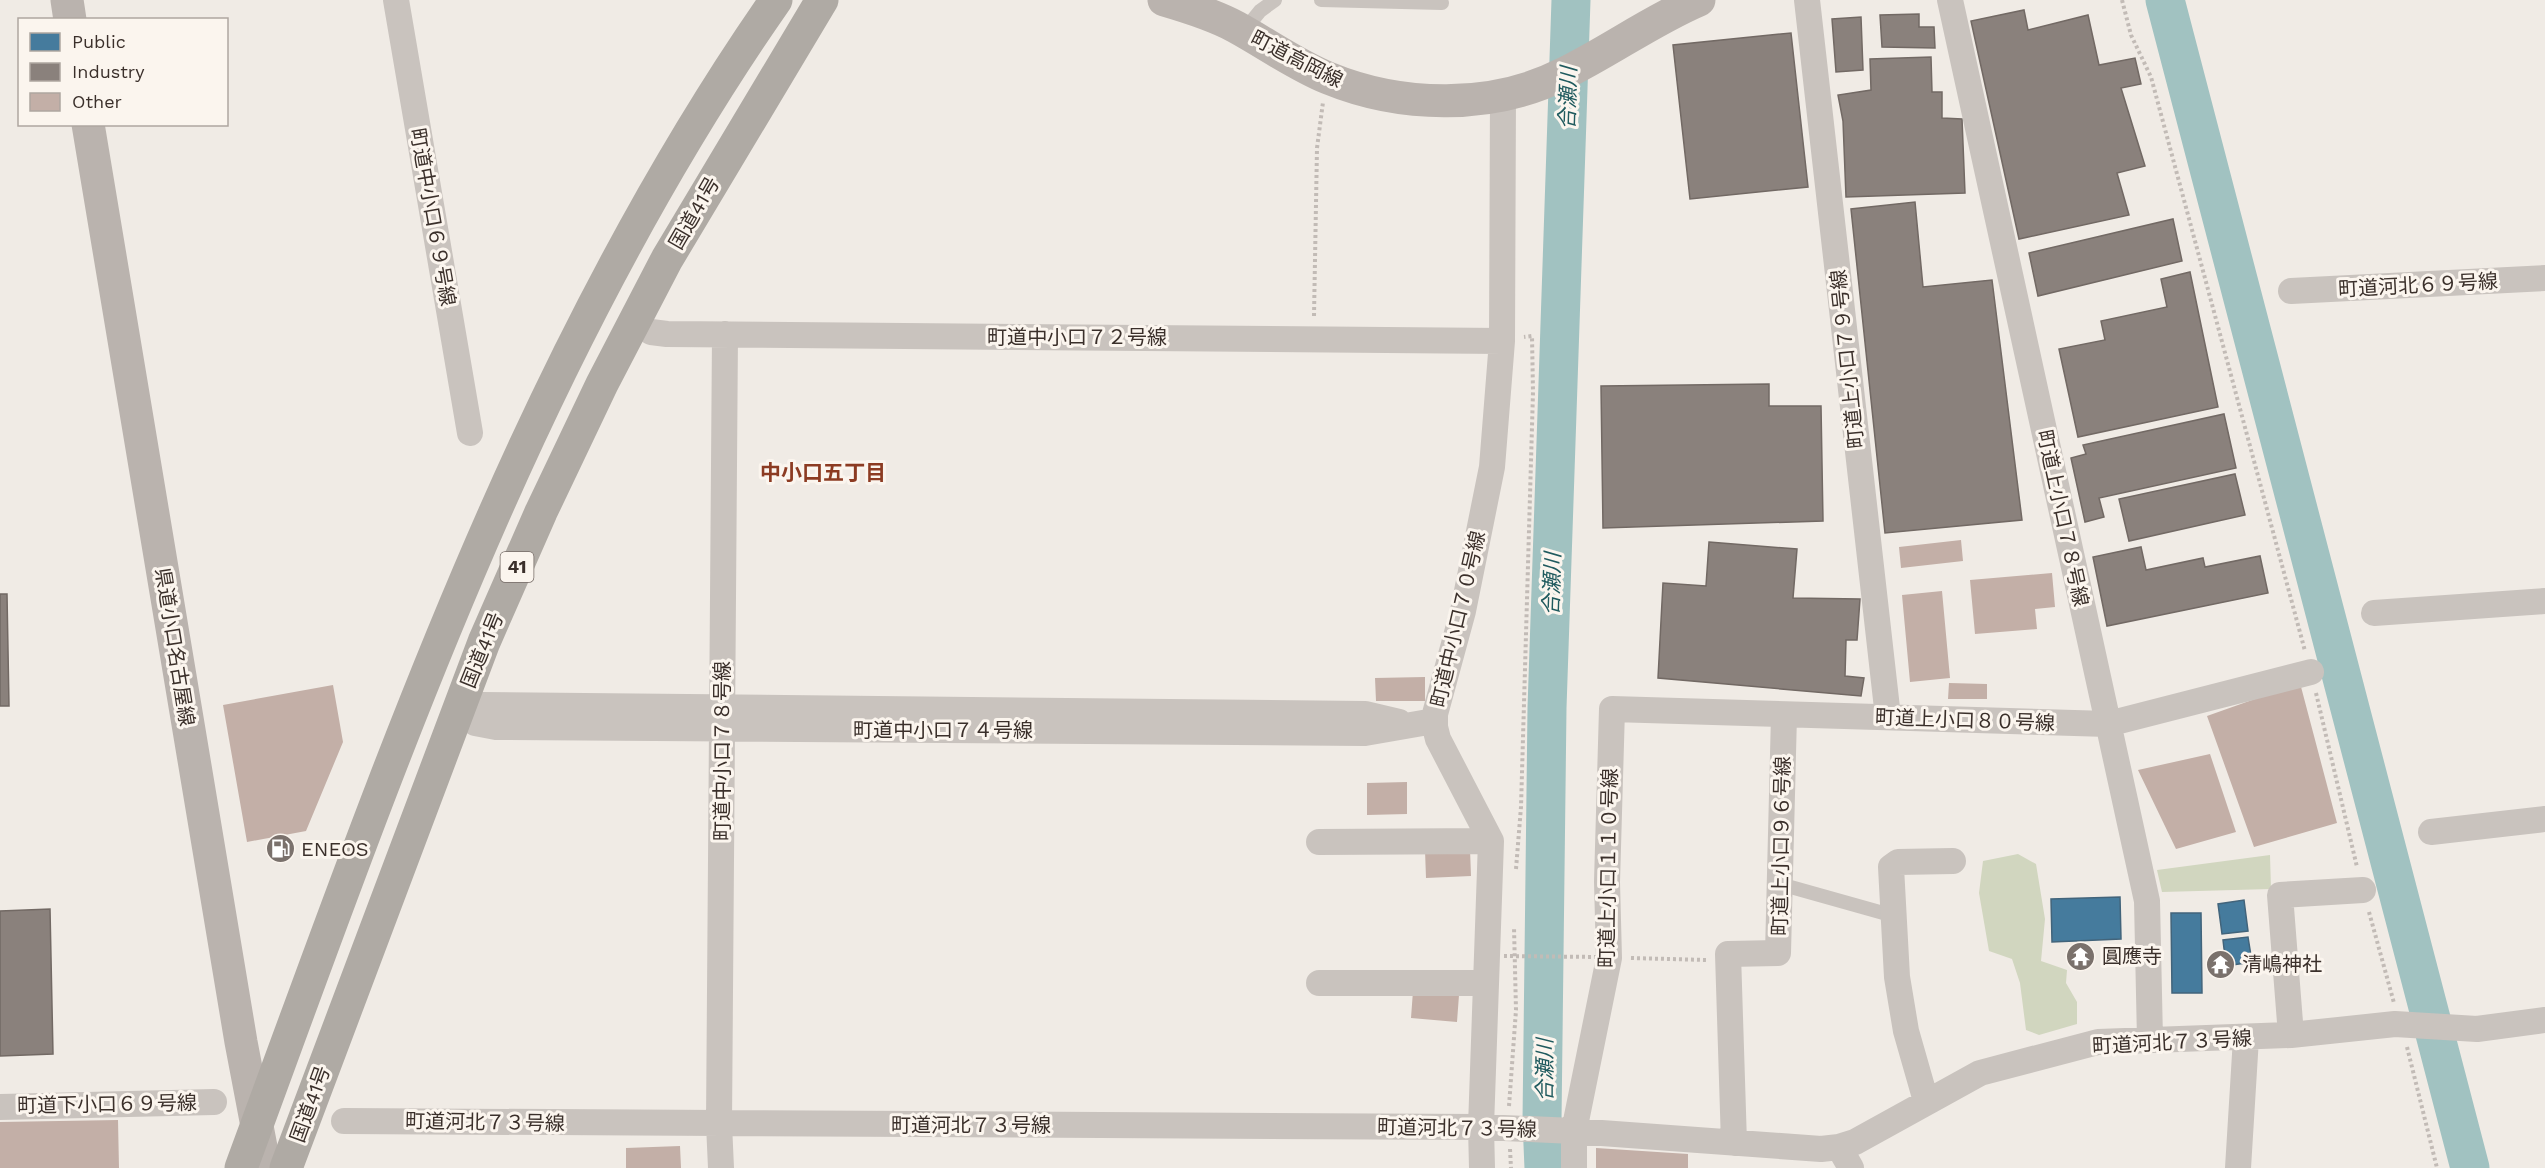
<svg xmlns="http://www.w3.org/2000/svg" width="2545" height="1168" viewBox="0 0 2545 1168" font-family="'Work Sans','Noto Sans JP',sans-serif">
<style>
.green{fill:#d1d6bf}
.public{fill:#457b9d;stroke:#42647b;stroke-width:1.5}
.industry{fill:#8a817c;stroke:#726964;stroke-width:1.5}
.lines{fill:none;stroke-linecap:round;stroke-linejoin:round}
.river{stroke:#a1c2c1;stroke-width:39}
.building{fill:#c3afa7}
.path{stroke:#c2bbb6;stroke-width:4;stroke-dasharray:3 3;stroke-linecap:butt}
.lane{stroke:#c9c3be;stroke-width:14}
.street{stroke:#c9c3be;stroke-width:26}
.secondary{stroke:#bab3ae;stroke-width:33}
.highway{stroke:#afaaa4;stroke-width:33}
.path-bridge{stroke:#c2bbb6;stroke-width:4;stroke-dasharray:3 3;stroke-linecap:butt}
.labels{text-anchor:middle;stroke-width:6;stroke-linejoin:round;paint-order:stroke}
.shield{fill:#fbf5ee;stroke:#756b66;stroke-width:1.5}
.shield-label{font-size:18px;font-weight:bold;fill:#3b302b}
.street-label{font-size:20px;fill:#3b302b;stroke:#fbf5ee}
.poi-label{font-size:20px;fill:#3b302b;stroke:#fbf5ee;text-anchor:start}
.water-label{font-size:21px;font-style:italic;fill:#1f5a5e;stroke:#fbf5ee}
.neighbourhood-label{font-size:21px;font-weight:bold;fill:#8c3b22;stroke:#fbf5ee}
</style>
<rect width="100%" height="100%" fill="#f0ebe5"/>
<path class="green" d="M2018,854L2036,864L2045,919L2041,961L2067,970L2066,983L2077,1002V1024L2039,1035L2026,1030L2020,983L2012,959L1989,951L1979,893L1983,861Z
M2270,855L2271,889L2162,892L2157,870Z"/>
<path class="public" d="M2120,897L2121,939L2052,942L2051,899Z
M2244,900L2248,931L2222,934L2218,904Z
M2171,913H2201L2202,993H2172Z
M2248,937L2252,962L2226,966L2223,940Z"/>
<path class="industry" d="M2024,10L2028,30L2088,15L2099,65L2135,58L2141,84L2121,88L2145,166L2117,173L2129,215L2019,239L1971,21Z
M1919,14V27H1934L1935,48L1882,47L1880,15Z
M1861,17L1863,70L1836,72L1832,19Z
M1791,33L1808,187L1690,199L1673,45Z
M1931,57L1932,92H1942V118L1962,119L1965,193L1846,197L1843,121L1838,95L1871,90L1870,59Z
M1915,202L1923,287L1992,280L2022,520L1885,533L1851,209Z
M2173,219L2182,261L2038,296L2029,253Z
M2190,272L2218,407L2078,437L2059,349L2105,340L2101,321L2167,307L2161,279Z
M1769,384V406H1821L1823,521L1603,528L1601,386Z
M2224,414L2236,468L2099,498L2104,517L2085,522L2071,458L2086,454L2083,445Z
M2235,474L2245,515L2129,541L2119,499Z
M1709,542L1797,549L1793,598L1860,599L1857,640H1846L1845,676L1864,678L1861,696L1658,678L1663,583L1706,586Z
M2141,547L2146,570L2203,558L2205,567L2260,556L2268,593L2107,626L2093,557Z
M0,594H7L9,706H0Z
M50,909L53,1054L0,1056V911Z"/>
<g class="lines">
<path class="river" d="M2165,0L2470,1168
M1544,1168L1542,1121L1547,708L1571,0"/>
</g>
<path class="building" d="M1961,540L1963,561L1901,568L1899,547Z
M2052,573L2055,607L2035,609L2037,629L1975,634L1970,580Z
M1942,591L1950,678L1910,682L1902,595Z
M1425,677V701H1376L1375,678Z
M1949,683L1987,684V699H1948Z
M2300,683L2337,823L2254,847L2207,716Z
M333,685L343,742L306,831L247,842L223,705Z
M2210,754L2236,832L2176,849L2138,770Z
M1407,782V814L1367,815V783Z
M1470,849L1471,876L1426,878L1425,850Z
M1413,991L1459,995L1457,1022L1411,1018Z
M118,1120L119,1168H0V1122Z
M680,1146L681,1168H626V1148Z
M1596,1148L1688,1154V1168H1596Z"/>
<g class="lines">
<path class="path" d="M2122,0L2131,35L2151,77L2305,651
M1314,316L1317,148L1323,102
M2316,693L2357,867
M1516,869L1521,807L1533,392L1532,336L1524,337
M2369,912L2394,1003
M1631,958L1707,960
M2407,1047L2437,1168
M1509,1106L1516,1010L1514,927
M1510,1149L1511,1168"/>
<path class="lane" d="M1321,0L1442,3
M1243,32L1260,11L1275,0
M1780,884L1894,916"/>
<path class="street" d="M396,0L470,433
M1807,0L1888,717
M1950,0L2147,901L2150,1040
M2291,291L2545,278
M651,332L667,334L1502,341
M2374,613L2545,601
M482,705L1365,714L1399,722
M475,723L496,727L1365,733L1434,721
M2431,832L2545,819
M1319,842L1491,841
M1319,983H1486
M2291,1035L2280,895L2363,890
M1926,1101L1906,1031L1897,977L1891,867L1898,862L1953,861
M0,1107L214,1102
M344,1121L1481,1127L1574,1131L1821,1149L1839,1147L1855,1142L1980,1073L2098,1042L2291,1035L2395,1024L2477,1029L2545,1020
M1734,1143L1728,954L1778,953L1784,715
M1839,1147L1851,1168
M721,1168L719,1124L725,334
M1482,1168L1481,1127L1491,841L1438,739L1435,727V714L1463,611L1492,467L1502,341L1503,94
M1574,1168V1131L1609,958L1607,882L1612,709L2108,724L2311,672
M2238,1168L2246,1038"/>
<path class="secondary" d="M67,0L70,20
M1164,0C1188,7 1214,15 1236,27C1267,44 1296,65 1328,78C1401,108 1492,110 1563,74C1610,51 1652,20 1699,0
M88,124L241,1042L265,1168"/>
<path class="highway" d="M241,1168C389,767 529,354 776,0
M286,1168L484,642L541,512L602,384L667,259L822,0"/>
<path class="path-bridge" d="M1504,956L1597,957"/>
</g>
<defs>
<symbol id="fuel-disc" viewBox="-11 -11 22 22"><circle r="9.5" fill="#7a716c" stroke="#fbf5ee"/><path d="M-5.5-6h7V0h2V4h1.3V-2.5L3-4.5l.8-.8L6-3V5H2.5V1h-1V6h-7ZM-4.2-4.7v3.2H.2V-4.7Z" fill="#fff"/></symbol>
<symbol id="temple-disc" viewBox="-11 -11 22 22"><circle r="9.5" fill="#7a716c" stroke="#fbf5ee"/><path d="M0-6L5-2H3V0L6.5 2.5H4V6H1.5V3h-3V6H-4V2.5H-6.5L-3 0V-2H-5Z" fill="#fff"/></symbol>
</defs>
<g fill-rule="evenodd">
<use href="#fuel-disc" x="264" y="832" width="33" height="33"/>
<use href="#temple-disc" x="2064" y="940" width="33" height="33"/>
<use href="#temple-disc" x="2204" y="948" width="33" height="33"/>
</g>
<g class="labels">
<rect class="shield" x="500.5" y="552" width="33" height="30" rx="4.5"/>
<g class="shield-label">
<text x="517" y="573">41</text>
</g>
<g class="street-label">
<text transform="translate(1297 59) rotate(27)" y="7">町道高岡線</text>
<text transform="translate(694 213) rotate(-60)" y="7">国道41号</text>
<text transform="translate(433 217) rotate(80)" y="7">町道中小口６９号線</text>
<text transform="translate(2418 285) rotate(-3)" y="7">町道河北６９号線</text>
<text x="1077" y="344">町道中小口７２号線</text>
<text transform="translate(1847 359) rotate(-96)" y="7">町道上小口７９号線</text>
<text transform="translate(2063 518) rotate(78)" y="7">町道上小口７８号線</text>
<text transform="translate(1458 619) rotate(-77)" y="7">町道中小口７０号線</text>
<text transform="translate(175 647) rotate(81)" y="7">県道小口名古屋線</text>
<text transform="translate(482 650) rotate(-68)" y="7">国道41号</text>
<text transform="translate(1965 720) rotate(2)" y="7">町道上小口８０号線</text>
<text x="943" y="737">町道中小口７４号線</text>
<text transform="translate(722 751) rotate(-90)" y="7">町道中小口７８号線</text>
<text transform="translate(1781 846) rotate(-89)" y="7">町道上小口９６号線</text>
<text transform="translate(1608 868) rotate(-89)" y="7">町道上小口１１０号線</text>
<text transform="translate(2172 1042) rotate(-3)" y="7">町道河北７３号線</text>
<text transform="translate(107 1104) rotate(-1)" y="7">町道下小口６９号線</text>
<text transform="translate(310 1104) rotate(-70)" y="7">国道41号</text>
<text transform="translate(485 1122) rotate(1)" y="7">町道河北７３号線</text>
<text x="971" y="1132">町道河北７３号線</text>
<text transform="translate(1457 1128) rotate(1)" y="7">町道河北７３号線</text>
</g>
<g class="poi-label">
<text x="301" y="856">ENEOS</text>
<text x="2102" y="963">圓應寺</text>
<text x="2242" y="971">清嶋神社</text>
</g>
<g class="water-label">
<text transform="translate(1568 98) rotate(-88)" y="7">合瀬川</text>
<text transform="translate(1552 584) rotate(-88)" y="7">合瀬川</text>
<text transform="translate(1545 1070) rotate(-90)" y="7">合瀬川</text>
</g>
<g class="neighbourhood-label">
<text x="823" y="480">中小口五丁目</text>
</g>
</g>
<rect x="18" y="18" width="210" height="108" fill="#fbf5ee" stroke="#aea6a0" stroke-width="1.5"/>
<rect x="30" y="33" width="30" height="18" fill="#457b9d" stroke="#aea6a0" stroke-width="1.5"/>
<text x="72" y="48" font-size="18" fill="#3b302b">Public</text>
<rect x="30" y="63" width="30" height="18" fill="#8a817c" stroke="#aea6a0" stroke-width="1.5"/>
<text x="72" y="78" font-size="18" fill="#3b302b">Industry</text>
<rect x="30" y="93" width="30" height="18" fill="#c3afa7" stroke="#aea6a0" stroke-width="1.5"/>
<text x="72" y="108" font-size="18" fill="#3b302b">Other</text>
</svg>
